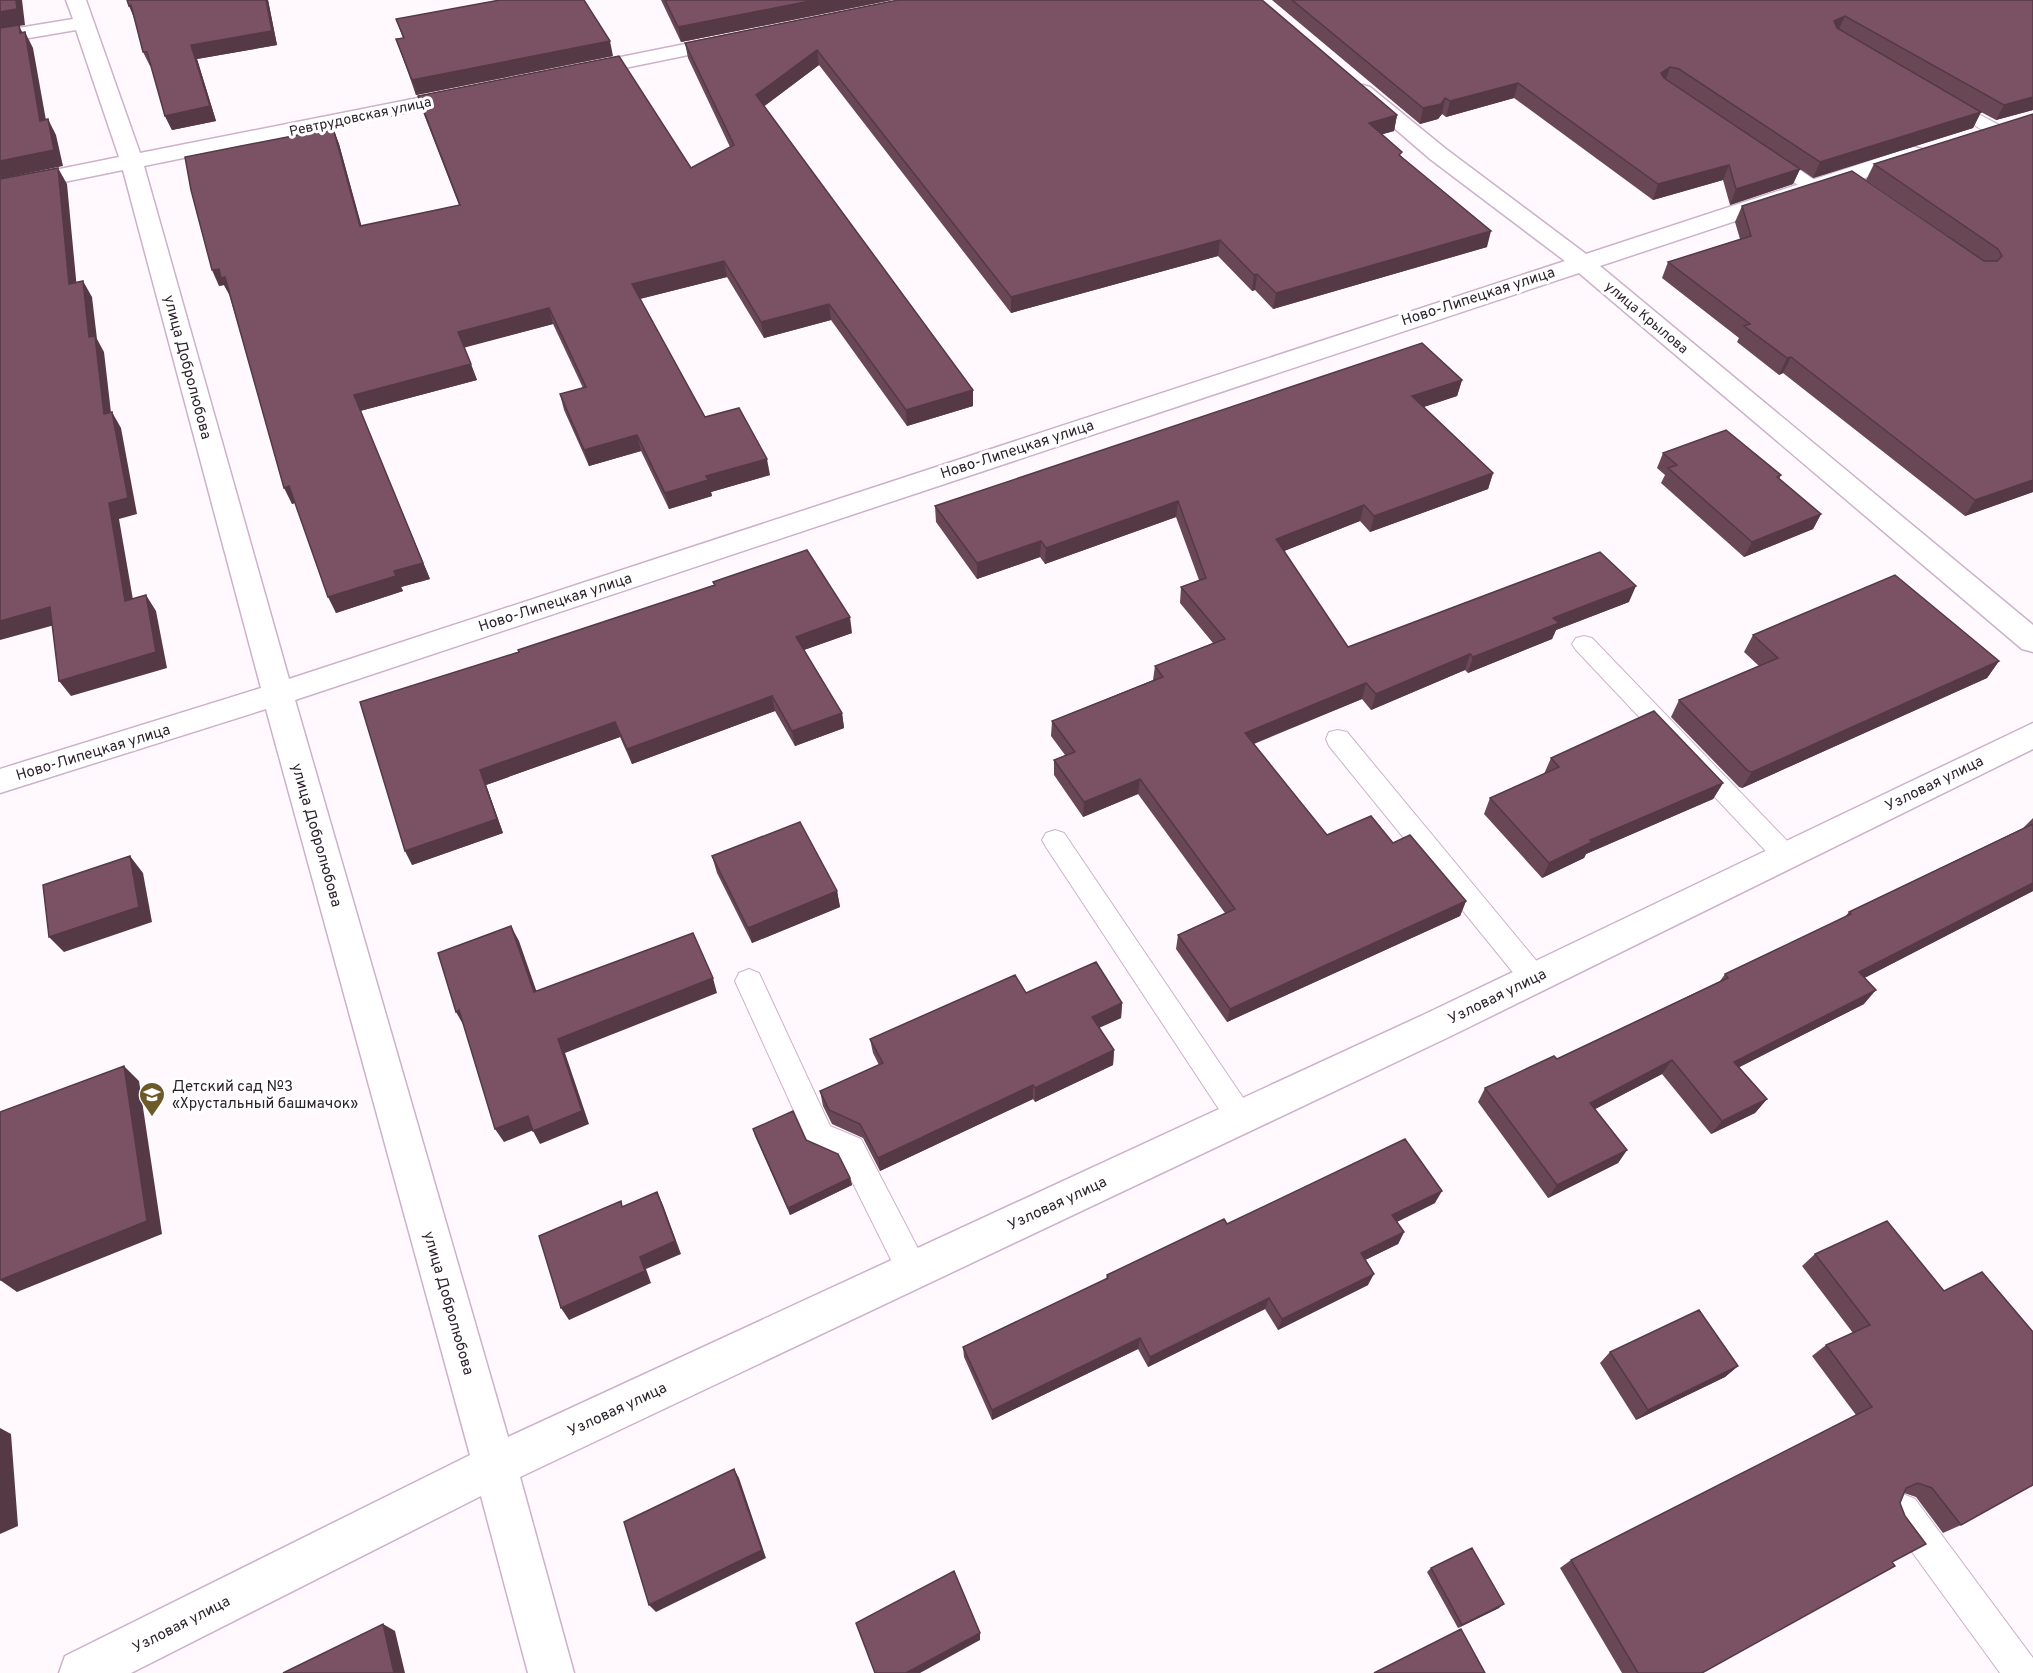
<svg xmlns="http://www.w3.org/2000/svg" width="2033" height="1673" viewBox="0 0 2033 1673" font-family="Overpass,sans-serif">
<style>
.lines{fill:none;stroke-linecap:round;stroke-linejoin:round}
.lane-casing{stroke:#cdb1ca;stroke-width:2}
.street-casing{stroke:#cdb1ca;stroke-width:3}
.lane{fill:#fff;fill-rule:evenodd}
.street{fill:#fff;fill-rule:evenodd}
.wall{fill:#694755}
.shaded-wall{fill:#553945}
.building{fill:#7a5263;stroke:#553945;stroke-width:1.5}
.labels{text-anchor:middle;stroke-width:6;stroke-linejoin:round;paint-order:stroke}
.far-street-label{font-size:14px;fill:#2d232c;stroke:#fff}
.street-label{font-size:15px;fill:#2d232c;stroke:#fff}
.poi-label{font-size:15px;fill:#2d232c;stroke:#fff;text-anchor:start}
</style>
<rect width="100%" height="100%" fill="#fff9fe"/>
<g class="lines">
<defs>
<path id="lane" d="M1949,98L1999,125L2001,129L1993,134L1987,133L1943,106L1941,103L1943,100Z
M1769,152L1775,153L1819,183L1822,187L1819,191H1807L1763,161L1761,157L1763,153Z
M1584,636L1592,638L1795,849L1799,856L1795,863L1786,866L1777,863L1576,650L1572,644L1576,638Z
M1338,730L1347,732L1544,970L1548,978L1544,986L1534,990L1524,986L1329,746L1326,739L1329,732Z
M1055,830L1064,833L1250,1108L1255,1117L1250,1126L1240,1130L1230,1126L1046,847L1042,840L1046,833Z
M749,969L759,973L830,1126L861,1139L924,1260L929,1271L924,1282L913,1286L902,1282L841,1159L810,1146L735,981L739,973Z
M1903,1494L1915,1499L2033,1658V1673H2000L1891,1523L1886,1511L1891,1499Z"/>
<path id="street" d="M66,0H86L140,153L463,89L470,91L473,95L470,99L463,101L144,166L289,679L1565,261L1430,159L1356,95L1353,91L1356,87L1363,85L1370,87L1446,149L1586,254L1906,149L1914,147L1922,149L1925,154L1922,159L1600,266L2033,625V652L2022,649L1579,273L295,700L508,1437L1425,1014L2033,723V749L1451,1036L520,1477L574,1673H528L481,1496L131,1673H59L65,1656L470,1455L266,709L0,793V769L261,688L123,170L0,195V181L119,157L76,30L0,43V31L73,19Z
M730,35L737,37L740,41L737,45L581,77L574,75L571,71L574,67L581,65Z"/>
</defs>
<use href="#lane" class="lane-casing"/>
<use href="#street" class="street-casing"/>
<use href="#lane" class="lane"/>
<use href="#street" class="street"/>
</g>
<path class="wall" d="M127,0H268L277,45L197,59L216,121L172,130L165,116L151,66H150L143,52L135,19Z
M661,0H892L681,42Z
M898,0L1397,115L1394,131L1382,134L1401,156L1487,247L1273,309L1255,290L1252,291L1218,256L1011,313L819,65L764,106L973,390V406L907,426L831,320L764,338L727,277L640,299L705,417L770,475L711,492L712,496L669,509L641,451L589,466L564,410L560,394L583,388L553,324L464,347L477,380L360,411L430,579L401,587L403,591L336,613L295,503L292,504L229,294L224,285L219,286L333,128L339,144L361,226L459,205L423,112L418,96L691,168L730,147L688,58L685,43Z
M1272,0H2033V110L1996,120L1981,112L1973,128L1813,178L1800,169L1793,184L1730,205L1723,180L1653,200L1514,98L1446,117L1442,114L1438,119L1420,124Z
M396,19L613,56L416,95L396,39L403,38Z
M2033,114V492L1965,516L1783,373L1779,375L1737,342L1739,338L1662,278L1668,262L1740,239L1735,222L1742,206L1948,236L1866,180L1874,164Z
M1462,380L1457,396L1424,407L1493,473L1488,489L1370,532L1360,521L1284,551L1348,647L1629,602L1556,630L1552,639L1468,673L1465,670L1371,710L1362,699L1254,744L1327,835L1393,843L1466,901L1460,916L1227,1022L1176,949L1178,935L1225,913L1138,794L1083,817L1054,775V760L1065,755L1051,736L1052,721L1153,680L1155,666L1213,643L1180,603L1181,587L1199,580L1176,517L1045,564L1040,557L977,579L936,522L935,506Z
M1663,453L1781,475L1779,479L1821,514L1813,529L1744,557L1661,483L1665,475L1657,468Z
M713,582L852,633L804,650L842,713L844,728L795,746L775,711L632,764L620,737L486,785L503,833L412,865L519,652L714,585Z
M1753,635L1999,661L1987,678L1742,788L1739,787L1671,717L1679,700L1759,666L1744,652Z
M1551,758L1723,783L1713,799L1586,854L1584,858L1542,878L1484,814L1490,798L1544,774Z
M2033,818V891L1864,978V1004L1739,1067L1767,1099L1755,1113L1711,1134L1662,1074L1595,1109L1627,1150L1618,1163L1548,1198L1478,1102L1485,1088L1557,1059L1720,981L1725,974L1844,918L1849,912L2023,828Z
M712,856L837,891L840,907L752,943L717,873Z
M1026,993L1122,1003L1121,1018L1099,1028L1114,1050L1113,1065L1035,1102L1033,1099L880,1171L863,1138L832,1124L823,1106L820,1091L879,1065L873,1053L870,1039Z
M753,1129L806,1140L850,1178L852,1185L790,1215L755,1136Z
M1435,1203L1397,1222L1404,1232L1398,1244L1365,1260L1368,1285L1278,1330L1265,1309L1148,1367L1138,1349L992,1420L964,1357L963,1347L1106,1279L1107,1275L1227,1224Z
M1887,1221L1961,1525L1943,1533L1916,1497L1904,1493L1900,1503L1892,1562L1702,1673H1622L1560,1568L1571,1560L1856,1415L1812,1356L1826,1345L1853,1333L1802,1266L1815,1254Z
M1610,1352L1738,1366L1725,1377L1636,1420L1600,1363Z
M1431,1568L1499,1608L1458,1628L1427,1572Z"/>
<path class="shaded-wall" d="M16,0H22L25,25L19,26L26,39L25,32L33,48L49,137L40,121L0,29V12Z
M266,0H268L277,45L197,59L216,121L172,130L165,116L191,45Z
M815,0H892L681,42L678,27Z
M131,5L135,20L129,6Z
M1845,16L1838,31L1834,21Z
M610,41L613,56L416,95L412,80Z
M817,50L819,65L758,111L756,95Z
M1670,67L1665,82L1661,73Z
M1518,83L1514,98L1446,117L1450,101Z
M2033,97V110L1996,120L2004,105Z
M1445,98L1442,114L1438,119L1420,124L1423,108Z
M1981,112L1973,128L1813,178L1820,162Z
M1397,115L1394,131L1366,139L1369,123Z
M48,119L56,135L63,166L0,179V161Z
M333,128L339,144L366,242L360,226Z
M1729,165L1723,180L1653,200L1658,184Z
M58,168L67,184L78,300L69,284Z
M1800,169L1793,184L1730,205L1736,189Z
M1491,231L1487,247L1273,309L1276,293Z
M1220,240L1218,256L1011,313V297Z
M724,261L727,277L635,300L632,284Z
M219,269L225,277L232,293L229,294L224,285L219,286L212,270Z
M1257,274L1255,290L1252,291L1254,275Z
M83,281L92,297L97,339L104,352L113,430L104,414L89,337Z
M829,304L831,320L764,338L761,322Z
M549,308L553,324L463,348L458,332Z
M1791,357L1783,373L1779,375L1787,358Z
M471,364L477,380L360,411L430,579L401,587L403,591L336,613L328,597L394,571L354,395Z
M1462,380L1457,396L1408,412L1412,396Z
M973,390V406L907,426L906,410Z
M112,412L121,428L137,514L119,519L136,617L125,601L109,503Z
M637,435L641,451L589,466L584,450Z
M767,459L770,475L711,492L712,496L669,509L665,493L706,476Z
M1493,473L1488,489L1370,532L1374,516Z
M2033,480V492L1965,516L1975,500Z
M289,486L297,502L292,504L284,488Z
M1178,501L1176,517L1045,564L1046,548Z
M1364,505L1360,521L1274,555L1276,539Z
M1821,514L1813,529L1744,557L1752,542Z
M1041,541L1040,557L977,579V563Z
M1636,586L1629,602L1556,630L1552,639L1468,673L1473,657L1553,618Z
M146,595L156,611L167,668L71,696L59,681Z
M50,607L62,623L0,640V621Z
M850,617L852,633L798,652L796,637Z
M1470,654L1465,670L1371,710L1376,694Z
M1999,661L1987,678L1742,788L1752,772Z
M1366,683L1362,699L1242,748L1245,733Z
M772,696L775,711L632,764L627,749Z
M842,713L844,728L795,746L792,731Z
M615,722L620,737L486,785L503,833L412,865L405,851L480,770Z
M1140,779L1138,794L1083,817L1084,802Z
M1723,783L1713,799L1586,854L1584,858L1542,878L1549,863L1590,840Z
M130,856L143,873L152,922L64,952L49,937Z
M2033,883V891L1847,987L1859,972Z
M837,891L840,907L752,943L748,928Z
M1466,901L1460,916L1227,1022L1230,1009Z
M511,926L519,941L542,1007L534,992Z
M713,978L717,993L565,1053L589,1124L540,1144L533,1131L558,1039Z
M1876,990L1864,1004L1724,1075L1734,1062Z
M1122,1003L1121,1018L1091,1031L1092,1017Z
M459,1010L464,1026L456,1012Z
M1114,1050L1113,1065L1035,1102V1088Z
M1672,1060L1662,1074L1582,1116L1590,1103Z
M124,1066L139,1081L162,1234L17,1292L0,1280Z
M1033,1085V1099L880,1171L878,1158Z
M1767,1099L1755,1113L1711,1134L1722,1121Z
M528,1116L536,1129L504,1142L495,1129Z
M1627,1150L1618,1163L1548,1198L1557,1185Z
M850,1178L852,1185L790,1215L788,1208Z
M1442,1191L1435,1203L1386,1227L1392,1215Z
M657,1192L663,1205L681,1254L646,1269L651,1283L569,1320L561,1308L640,1257Z
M1404,1232L1398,1244L1355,1265L1361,1253Z
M1374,1274L1368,1285L1278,1330L1282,1319Z
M1269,1298L1265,1309L1148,1367L1150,1357Z
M1140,1338L1138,1349L992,1420V1410Z
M1738,1366L1725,1377L1636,1420L1648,1410Z
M0,1428L11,1434L18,1526L0,1534Z
M734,1469L739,1478L766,1558L656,1612L649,1605Z
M1504,1604L1499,1608L1458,1628L1462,1625Z
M383,1624L395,1631L405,1673H394Z
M980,1633V1640L920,1673H906Z"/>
<path class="building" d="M0,0H16L17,9L0,12Z
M127,0H266L272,31L191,45L210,106L165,116L147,52H143L131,5L129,6Z
M500,0H584L610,41L412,80L396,39L404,38L396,19Z
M665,0H815L678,27Z
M898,0H1262L1397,115L1369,123L1402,152L1399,155L1491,231L1276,293L1257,274L1254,275L1220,240L1011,297L817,50L756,95L973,390L906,410L829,304L761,322L724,261L632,284L705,417L739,408L767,459L706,476L708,480L665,493L637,435L584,450L560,394L586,387L549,308L458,332L471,364L354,395L423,563L394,571L396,576L328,597L289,486L284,488L225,277L221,278L219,269L212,270L191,190L185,157L333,128L360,226L460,205L418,96L619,56L691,168L734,145L685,43Z
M1292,0H2033V97L2004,105L1845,16L1834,21L1837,28L1981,112L1820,162L1679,69L1670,67L1661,73L1664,78L1800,169L1736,189L1729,165L1658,184L1518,83L1450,101L1445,98L1441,104L1423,108Z
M19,25L20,33L25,32L40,121L48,119L54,150L0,161V28Z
M2033,114V480L1975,500L1791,357L1787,358L1744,326L1750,324L1668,262L1751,236L1742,206L1852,171L1984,261H1997L2002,256L1998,249L1874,164Z
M58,168L69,284L83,281L89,337L95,336L104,414L112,412L128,498L109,503L125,601L146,595L156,652L59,681L50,607L0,621V179Z
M1422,343L1462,380L1412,396L1493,473L1374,516L1364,505L1276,539L1348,647L1600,552L1636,586L1553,618L1559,623L1473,657L1470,654L1376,694L1366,683L1245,733L1327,835L1371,816L1393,843L1410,835L1466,901L1230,1009L1178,935L1235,909L1140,779L1084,802L1054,760L1075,752L1052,721L1163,677L1155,666L1225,639L1181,587L1206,578L1178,501L1046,548L1041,541L977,563L935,506Z
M1726,430L1781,475L1777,477L1821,514L1752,542L1668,468L1677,465L1663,453Z
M807,550L850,617L796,637L842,713L792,731L772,696L627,749L615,722L480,770L497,819L405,851L360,702L519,652L518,650L715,585L713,582Z
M1895,575L1999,661L1752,772L1748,771L1679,700L1778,658L1753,635Z
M1654,711L1723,783L1590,840L1592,842L1549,863L1490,798L1559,767L1551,758Z
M800,822L837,891L748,928L712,856Z
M2033,824V883L1859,972L1876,990L1734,1062L1767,1099L1722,1121L1672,1060L1590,1103L1627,1150L1557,1185L1485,1088L1554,1056L1557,1059L1728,978L1725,974L1851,914L1849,912Z
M130,856L139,907L49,937L43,885Z
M511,926L534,992L693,933L713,978L558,1039L582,1111L533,1131L528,1116L495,1129L459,1010L456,1012L438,953Z
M1096,962L1122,1003L1092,1017L1114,1050L1035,1088L1033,1085L878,1158L860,1124L829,1110L820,1091L883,1063L870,1039L1015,975L1026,993Z
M124,1066L147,1221L0,1280V1112Z
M793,1111L806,1140L838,1154L850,1178L788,1208L753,1129Z
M1405,1139L1442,1191L1392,1215L1404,1232L1361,1253L1374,1274L1282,1319L1269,1298L1150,1357L1140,1338L992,1410L963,1347L1108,1278L1107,1275L1224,1219L1227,1224Z
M657,1192L675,1241L640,1257L645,1271L561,1308L539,1236L621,1201L622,1207Z
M1887,1221L1944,1291L1982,1272L2033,1332V1485L1961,1525L1932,1488L1918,1483L1906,1488L1900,1503L1905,1516L1926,1544L1892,1562L1895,1566L1702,1673H1638L1571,1560L1872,1407L1826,1345L1870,1325L1815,1254Z
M1699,1310L1738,1366L1648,1410L1610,1352Z
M734,1469L762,1550L649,1605L624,1522Z
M1472,1548L1504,1604L1462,1625L1431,1568Z
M954,1571L980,1633L906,1673H875L856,1623Z
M383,1624L394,1673H283Z
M1461,1629L1485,1673H1374Z"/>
<defs>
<symbol id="school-pin" viewBox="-11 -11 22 30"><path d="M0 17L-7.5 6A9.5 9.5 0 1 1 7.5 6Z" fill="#6d5a29" stroke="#fff"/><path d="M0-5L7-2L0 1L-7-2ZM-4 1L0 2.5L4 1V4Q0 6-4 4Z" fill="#fff"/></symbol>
</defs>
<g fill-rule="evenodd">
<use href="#school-pin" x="137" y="1080" width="30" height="40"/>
</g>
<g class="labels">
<g class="far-street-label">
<text transform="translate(360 116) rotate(-12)" y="5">Ревтрудовская улица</text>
<text transform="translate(1647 317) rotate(40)" y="5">улица Крылова</text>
</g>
<g class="street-label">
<text transform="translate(1478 296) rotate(-18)" y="5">Ново-Липецкая улица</text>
<text transform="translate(188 367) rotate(75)" y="5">улица Добролюбова</text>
<text transform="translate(1017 449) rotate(-18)" y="5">Ново-Липецкая улица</text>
<text transform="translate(555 602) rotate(-18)" y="5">Ново-Липецкая улица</text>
<text transform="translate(93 752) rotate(-17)" y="5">Ново-Липецкая улица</text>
<text transform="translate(1934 783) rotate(-26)" y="5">Узловая улица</text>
<text transform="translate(317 835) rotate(74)" y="5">улица Добролюбова</text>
<text transform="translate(1497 996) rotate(-26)" y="5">Узловая улица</text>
<text transform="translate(1057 1203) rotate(-25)" y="5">Узловая улица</text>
<text transform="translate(449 1303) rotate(74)" y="5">улица Добролюбова</text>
<text transform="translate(617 1409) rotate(-25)" y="5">Узловая улица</text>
<text transform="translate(181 1624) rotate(-27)" y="5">Узловая улица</text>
</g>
<g class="poi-label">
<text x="172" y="1091">Детский сад №3<tspan x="172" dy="17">«Хрустальный башмачок»</tspan></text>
</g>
</g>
</svg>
